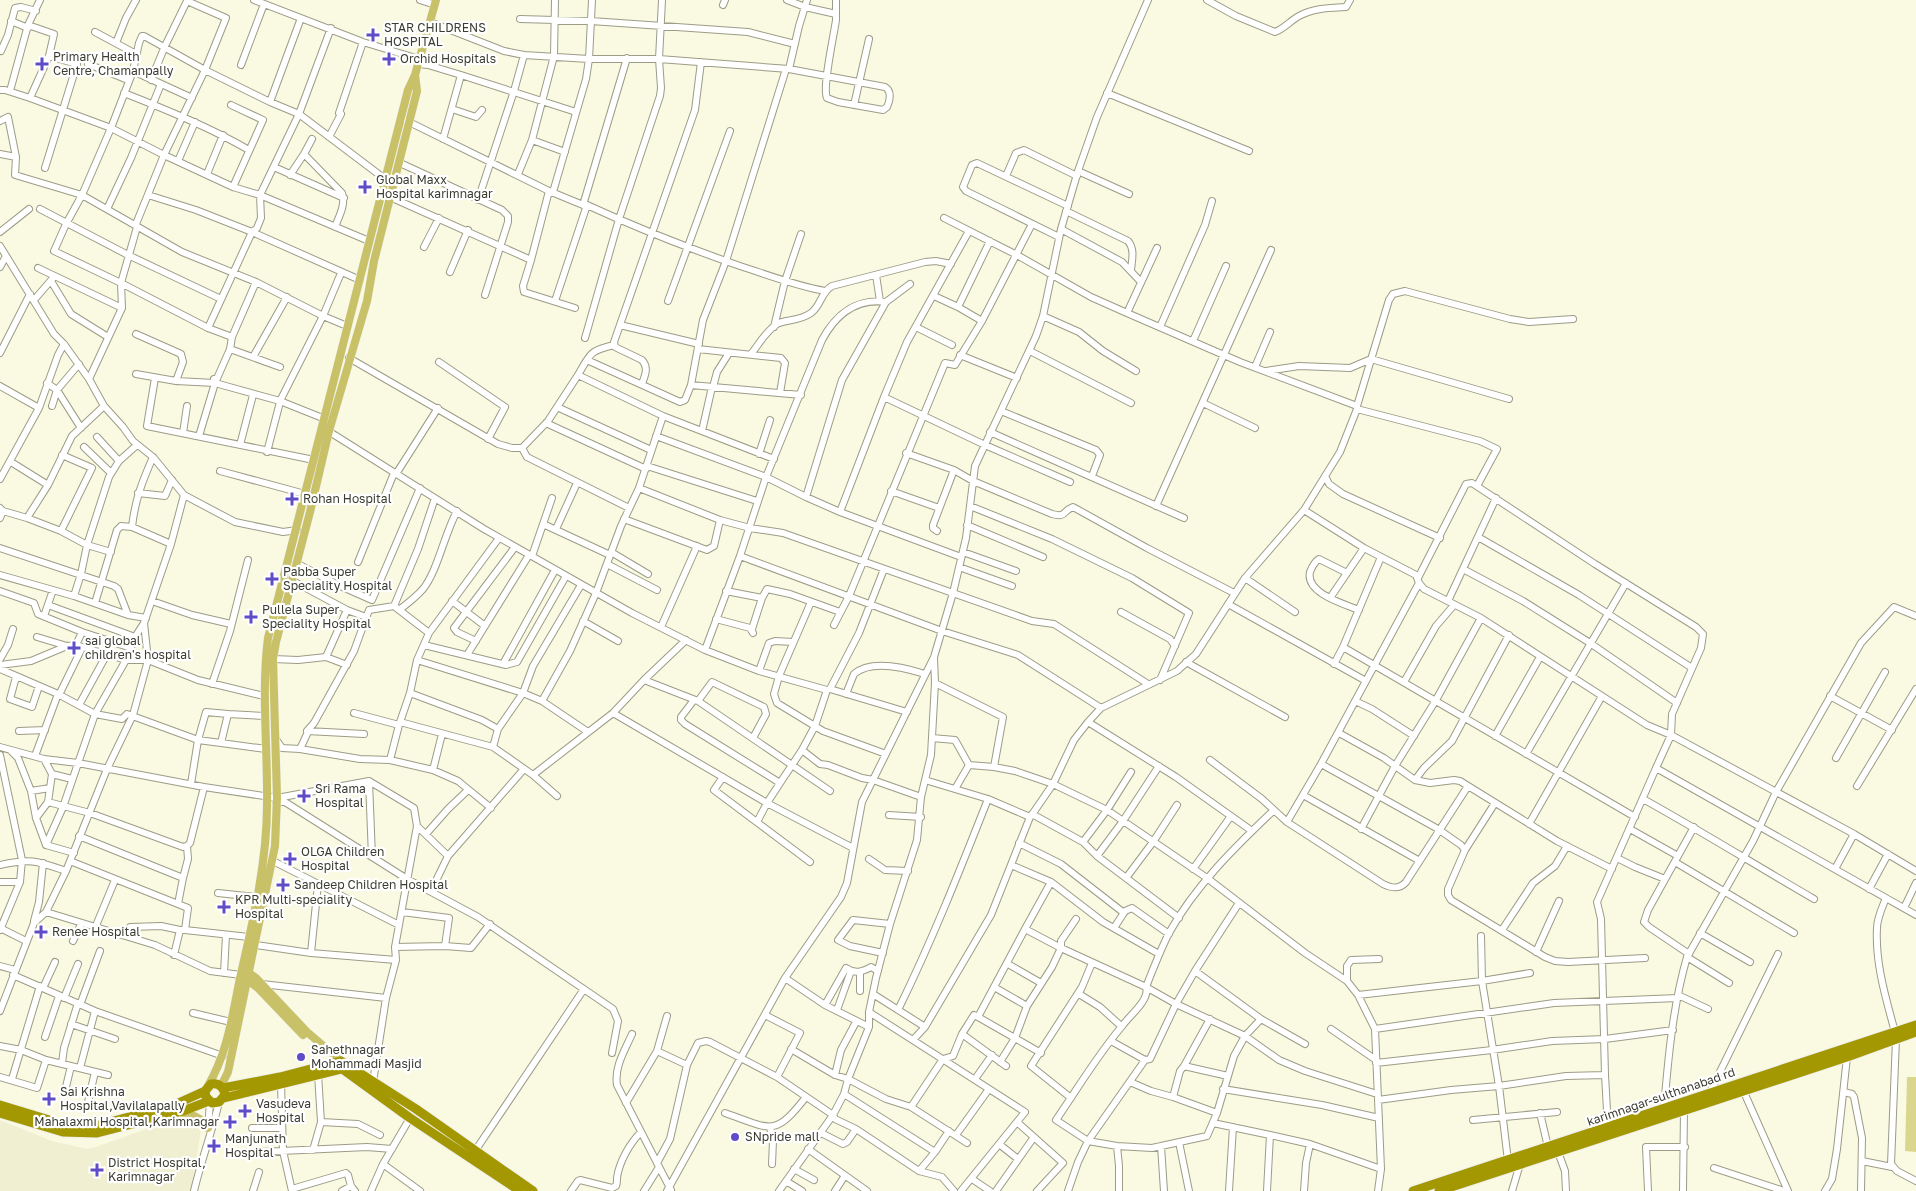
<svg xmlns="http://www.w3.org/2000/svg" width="1916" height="1191" viewBox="0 0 1916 1191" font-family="'Golos Text',sans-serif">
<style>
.built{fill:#f0efd1}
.green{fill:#dbd68d}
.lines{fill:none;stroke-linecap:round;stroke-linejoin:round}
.minor-casing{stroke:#9d9c87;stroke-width:8}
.major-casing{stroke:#efefef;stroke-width:9}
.highway-casing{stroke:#efefef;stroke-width:11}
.minor{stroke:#fff;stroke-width:6}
.major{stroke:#c8c167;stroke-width:8}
.highway{stroke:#a39801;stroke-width:9}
.poi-dot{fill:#5e4dc6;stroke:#fff;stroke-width:2}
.labels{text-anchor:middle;stroke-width:4.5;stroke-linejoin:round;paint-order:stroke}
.poi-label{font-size:12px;fill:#3c3c33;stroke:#fff;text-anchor:start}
.street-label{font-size:12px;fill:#3c3c33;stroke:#fff}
</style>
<rect width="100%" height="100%" fill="#faf9e2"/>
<path class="built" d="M185,1115L199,1121L201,1130L191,1191H0V1120L52,1141L87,1149L96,1147Z"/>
<path class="green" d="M1907,1077H1916V1152L1905,1151Z"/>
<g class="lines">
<defs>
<path id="minor" d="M254,0L363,42L419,59
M420,0L435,5
M787,0L805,7L836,14
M1207,0L1236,16L1275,32C1285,28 1290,21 1299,16C1314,8 1329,8 1346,7L1350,0
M723,5L725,0
M520,19L591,21L748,32L795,44
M11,21L28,28
M430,22L504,51L524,55
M28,25L54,34L49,56L30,98
M95,32L136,54
M116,43L126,18L136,0
M1,51L8,35L15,8L21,7L36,11
M88,64L128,80
M418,64L428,65L461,75
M241,65L264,4
M789,69L885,87C892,91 890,101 887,107L883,110L838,102L827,98C822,88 834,35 836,20C836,13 836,7 836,0
M133,71L192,98
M151,80L165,46L187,1L226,18L205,70L164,155L111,128L133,71L139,43L142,36H144L205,70L270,102L299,114L385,179
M0,90H5L30,98L111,128L82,195L66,224L54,251L121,283L208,328L232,337
M10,91L28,25L40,0
M124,93C167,110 209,127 249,150
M1107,93L1249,151
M270,102L301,18
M854,105L869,39
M452,109L476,117L482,110
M339,113L363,42
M0,121L8,117L16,157L15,175L82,195L182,252L256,282L323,316L347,326
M329,137L341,114
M312,139L304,154L342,193C346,205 339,216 335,227
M443,139L461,75L576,112
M532,140L565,152
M0,154L16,157
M178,161L195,122
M400,163L502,210L508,216V222L485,295
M274,167L344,198
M45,168L77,64L49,56
M1078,171L1129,194
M207,174L223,135
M518,174L532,140L554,56L555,0
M290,175L304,154
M1006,176L1016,153L1024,150L1077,176
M233,187L260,195L369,241
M549,191L583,205H587C637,228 688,248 740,266C768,275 796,286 825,291
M553,192L586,79L589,59L592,0
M148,195L196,210L252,232L360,280
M390,197L531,260L549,191L405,120
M478,200L514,91L524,55L589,59H659L789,69L799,26L807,0
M583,205L627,58
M40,209L128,255L221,299
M107,209L131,158L161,84
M1066,211L1128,241C1135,249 1132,260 1131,270
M944,218L1017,255L1091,297L1127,313L1240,362L1357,406
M1061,229L1122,262L1141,282
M0,232L29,209
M1059,237L966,191L963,187L972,165L977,163L1068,206
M0,246L54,334L64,344L89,379
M424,247L439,218
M531,260L523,286L524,292L575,308
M0,267L6,256
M38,268L122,308
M450,272L468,230
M876,275L880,301
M51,281L71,314L108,337
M934,296L958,307L982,321
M34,300L53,278
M555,301L587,205
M668,301L730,131
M958,307L990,241
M1127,313L1157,248
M1043,316L1079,332L1103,351L1136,371
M620,325L699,344
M774,327L785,281L801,234
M916,327L952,345
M1160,327L1205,225L1212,201
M208,328L252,232L257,228L261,218L260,195L299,114L331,28
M136,334L181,354L183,362L176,381
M585,338L619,219L660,96L661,88L659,59L662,0
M1193,341L1226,266
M230,349L232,337L256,282
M698,349L781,358L785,363L780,393
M1030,351L1131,403
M0,353L30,294
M751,354C760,343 765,332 777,324C785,319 798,322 811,313C821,306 821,292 832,286L925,262L936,261L951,264
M960,355L1017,378
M253,357L287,297
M349,358L498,444L512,448H522L527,457L629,508
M587,360L680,402L685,400L691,385L703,320L726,261L786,69
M439,362L505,407L488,439
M1255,367L1270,332
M1266,371L1299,366L1350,368L1371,359L1509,399
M136,374L176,381L215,383L280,401L325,419
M578,375C591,353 589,351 614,345
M155,378L147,426L314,460
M47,383L57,390L81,428
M215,383L230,349L280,367
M642,384C645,375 649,368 642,360L615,347L614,342L695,110L701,62
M691,385L801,395
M0,386L39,408L0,479
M713,387L717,372L729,353
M884,397L985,445L1070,482
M280,401L323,316L341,273
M1203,403L1255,428
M52,406L57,390L79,364
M557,407L651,450
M39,408L58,355L64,344
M1357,409L1480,441L1497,449L1477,486
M1001,411L1096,450L1100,455L1092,476
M546,423L646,469
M325,429L484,529L632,613L705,650L759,671L827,690L830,689L907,712
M702,431L712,387
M990,432L1184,518
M183,433L187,406
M199,436L215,383L214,379
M656,436L766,477L806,497L840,512L961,557
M97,437L119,461
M240,445L253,395
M84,447L111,473
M522,448L548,421L578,375L663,416
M267,452L280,402
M906,453L954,470L973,481L1052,514C1067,518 1062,511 1073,507L1147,548L1234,593
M759,454L770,420
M153,457C142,482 135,500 132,527L171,544
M647,466L757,501
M220,471L305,494
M396,474L438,408
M1325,476L1329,484L1343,494L1440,538
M48,485L72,436L104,406
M639,488L720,520L750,528L783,533L1032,621L1054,624L1148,684
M891,491L939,508
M138,493L165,496L172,480
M184,495L235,522L283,532L297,530
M806,497L842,380L886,302L910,284
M970,506L1052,539L1132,578L1189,613L1160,680
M1156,506L1271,250
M0,508L3,511L27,518L48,485L11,462
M1304,510L1364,548L1416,575L1419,583L1424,589L1481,618L1436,700L1395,766L1361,829
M840,512L884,397L907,342L969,231
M0,518L3,511
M624,519L707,550L714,546L720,520
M543,524L610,555
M967,525L1043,557
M556,529L577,483
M61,531L92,468L62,455
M937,531L933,528V525L954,470
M1478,537L1579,595L1692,668
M0,548L114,586L118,589L128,615L146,618
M111,552L87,545L109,477L119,461L137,445
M611,552L648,574
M963,552L1016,571
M532,556L552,498
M740,556L942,631L1018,655L1101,708
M358,562L394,473
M296,563L338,585L372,600L420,488
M607,564L657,590
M959,567L1012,586
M1463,569L1523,601L1590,643L1677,703
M1347,573L1319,559C1314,562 1312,567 1310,572C1305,593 1344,604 1359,610
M0,575L74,596L81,574L87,545L61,531L27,518
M1245,578L1295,612
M1418,578L1464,488L1466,484L1472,483L1595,564L1696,627L1703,634L1701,648L1672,714L1671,735L1656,768L1916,915
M291,580L347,610L366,617
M1419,583L1321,764L1438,829L1461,845L1465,850L1448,889V895L1451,900L1545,957L1555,961L1568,962L1645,958
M0,591L34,603L38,614L82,632
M726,591L762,598
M74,596L128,615
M1330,598L1364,548
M152,601L192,615L231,624
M452,601L485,626
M1448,601L1496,498
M811,602L779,676L774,694L777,703L823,731L886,754
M95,603L117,530L121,526L132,527
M1228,604L1366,681
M48,605L135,637
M394,606L418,549L435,498
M399,610C407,604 416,597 423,589C438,570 444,535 457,511
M1121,612L1170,639L1175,646
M44,616L53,590
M1481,618L1647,725L1671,735L1854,834L1916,871
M716,619L750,628L753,633
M583,621L618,641
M144,623L148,660L198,680L264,696
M834,625L849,596L945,363L955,365L982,321L1032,224
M661,627L697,546
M752,629L762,598L767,589L790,594L840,612
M429,633L499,538
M37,637L67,646L76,645L126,660H148L133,715L107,769L66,871
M476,641L457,632L454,628L515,547
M76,645L82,632L131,648
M424,645L506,665L517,662L566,576
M1343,647L1635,817
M705,650L740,556L766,477L822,340C836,314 857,298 886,302
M467,655L529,555
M326,657L347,610
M0,659L8,645L13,629
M273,659L298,660L326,657L347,665
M417,660L523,693L533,666L581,585
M1186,662L1285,717
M503,664L555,570
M1334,664L1343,647L1381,557
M0,665L31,661L67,646
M0,669L58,694L95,714L122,719L127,714L198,740L221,743
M759,671L769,643L775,641L793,642
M16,677L10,699L32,707L39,686
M644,680L698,701L830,791
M1404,682L1436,626L1454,605
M935,683L1003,717L994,767
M212,684L230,631L248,560
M830,689L859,633L884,569
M827,690L815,726L802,750L820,764L828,765L862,778L873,780L921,797
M410,693L482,720L498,729
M846,694L854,674C871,659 906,668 925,674
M59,695L82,648
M1830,696L1892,730
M694,700L681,717V720L685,724L780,783L802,750
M542,701L570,651L596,593L621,526L639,488L663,416L774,459
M698,701L712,682L764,707L766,714L753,738
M1355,701L1372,709L1414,736
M79,705L107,654
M354,713L399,725
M613,713L767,803L780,783
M265,716L228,714L221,743L266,749
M400,722L493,747L533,775L557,796
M19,731L45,730
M307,731L364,734
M1339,733L1384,758L1415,780L1430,783L1454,780L1460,781L1557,841L1612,869
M1495,736L1540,657
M275,738L282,748L300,749L360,759L390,760L433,770L458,781L491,808
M932,738L955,740L969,765L994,767L1015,771L1053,784L1107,810L1207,878L1305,953L1347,981L1358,995L1375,1029L1381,1169L1378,1191
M0,747L44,759L78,763L204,787L277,798L369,781L414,808L417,826L448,856L431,891
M493,747L498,729L523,693L542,701L588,732
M300,749L308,732L307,731L314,723L354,651L369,610L394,606L429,633L417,660L410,693L399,725L390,760
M11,751L18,758L31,791L36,818L46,845
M1526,754L1626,583
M0,755L22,860L20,882L0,930
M35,756L58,694
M1836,758L1885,672
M1210,760L1262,799L1287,822L1383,884C1391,888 1399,890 1406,882L1468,786
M433,770L442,734
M52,774L72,779
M533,775L613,713L644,680L686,640
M723,777L714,790L810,862
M1415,780L1424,768L1452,741L1509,635
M369,781L372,857
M191,784L198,740L206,712L228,714
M1857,786L1916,689
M955,789L969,765
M31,791L50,788
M1303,795L1418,860
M1643,799C1701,831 1757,866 1814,899
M48,802L90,813L183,847L187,846L190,843L204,787
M276,802H285L407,879L478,917L613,1009L618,1021L612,1053
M1032,814L1083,842L1107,810L1131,772
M889,815L921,817
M1031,816L1053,784L1074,740L1088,722
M36,818L48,802L52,774L44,759
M757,822L767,803L853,848
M1287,822L1321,764
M1529,824L1602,696
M1630,829L1678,856
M1252,831L1176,777L1088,722L1101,708L1177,671L1196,654L1245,578L1304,510L1340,452L1357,409V406L1389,300L1393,294L1405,291L1510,319L1529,322L1573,319
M426,834L448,809L468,790
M79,836L183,878L178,904
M1083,842L1097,856L1179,918
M1019,843L1061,864L1124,913
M46,845L63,807L95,714L126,660L135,637L144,623L171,544L184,495L153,457L133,441L123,427L104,406L89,379L122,308L121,283L137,227L136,224L164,155L233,187L263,120L231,105
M46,845L74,853
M1465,850L1495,803
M448,856L524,769
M1097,856L1123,821L1159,766
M1617,858L1635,867L1665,879
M869,859L885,870L908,871
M70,861L188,908L185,930H180L174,955
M273,861L399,925
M1675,862L1794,933
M0,865C31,858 37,861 66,871L46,912L34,923L0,1011
M1011,865L1051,882L1103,922L1159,954
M1193,869L1231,816
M1835,869L1854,834
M183,878L188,859L187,846
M1126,878L1153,842L1177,805
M0,882H20
M1869,889L1888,854
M218,893L256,897
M1886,898C1882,908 1877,918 1877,928C1875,963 1886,999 1895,1032
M1904,908L1916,883
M46,912L155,945L210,971L241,975
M402,912L449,918L445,946
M34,921L39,902L43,863
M0,928L26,941
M95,928L115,880
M1114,928L1125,911L1132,908L1169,934
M1025,929L1051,882
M185,930L249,937
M1502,930L1533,883L1555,866L1567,846
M1700,933L1750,962
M126,935L130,927L161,926L180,930
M1481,936L1482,981L1499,1086L1508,1161
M73,941L81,924
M256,945L311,953L396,960L395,947L417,826
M395,947L445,946L471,948L490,924
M1536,952L1559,901
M311,953L318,884
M883,953L850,946L838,940L853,920L890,924
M1689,954L1649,927L1644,922L1648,910L1694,827
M1687,957L1729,983
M1008,964L1041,983
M0,966L15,970
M1195,971L1261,1019L1305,1044
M224,973L226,935
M860,973V991
M13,975L95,1011L223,1056
M785,978L825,1005L869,1027
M1347,981V966L1351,960L1379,959
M262,984L386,998
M994,987L1027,1006
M43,988L55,962
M1081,989L1079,994L1100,1007L1121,1026
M873,994L925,1027
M1358,995L1482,981L1530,973
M1678,995L1708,1009
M64,998L78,964
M80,1005L100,951
M825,1005L846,968C855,974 862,972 871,967L878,971
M837,1010L851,971
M898,1010C932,941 960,870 988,799
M869,1012L1025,1112L961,1191
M193,1013L231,1022
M765,1015L800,1033L777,1077
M978,1017L1041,1053
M1261,1019L1245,1036L1234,1056L1217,1113L1207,1136L1152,1148L1117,1146L1088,1141L1056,1120C1078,1088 1098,1054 1123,1025C1130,1015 1150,1000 1146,987C1153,969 1160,951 1169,933C1195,886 1235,847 1274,810
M71,1024L115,1039
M1331,1029L1376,1060
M1375,1029L1554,1003L1678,998
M632,1034C625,1050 614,1067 617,1085L671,1190
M962,1034L1006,1066
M45,1037L59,996
M1896,1039L1891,1164L1897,1171L1916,1181
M913,1040L925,1027L991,915L1030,817L988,799L925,780
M1111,1041L1145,1060
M0,1046L21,1050L46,1060L108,1075
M791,1049L835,1075L848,1079L886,1099L911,1107L967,1143
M657,1051L667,1016
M1000,1062L1015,1038L1027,1006L1052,967L1061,948V941L1076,919
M62,1063L64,1048L78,1003
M1376,1063L1492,1050L1552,1041L1605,1039L1673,1030
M687,1065L698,1043L706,1041L710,1042L777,1077L833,1115L835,1119L856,1129L919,1171L942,1177L954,1191
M1184,1066L1210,1019
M80,1068L95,1011
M835,1075L841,1050L856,1022
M0,1077L37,1088L46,1060
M12,1079L40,986
M975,1079L992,1055
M373,1082L386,998L396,960
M1130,1082L1151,1091L1173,1097
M281,1083L283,1151L292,1191
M1223,1089L1322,1105L1379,1118
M1743,1090L1788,1191
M65,1091L71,1066
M1710,1092L1778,954
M1844,1092L1852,1094L1854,1097L1862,1138L1861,1191
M844,1094L935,1152
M1071,1098L1031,1066L1082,987L1092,963
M1378,1100L1451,1090L1499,1086L1566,1076L1605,1075
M88,1102L95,1072
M626,1103L657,1051L687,1065L670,1139L657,1163
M911,1107L943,1059L953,1056L962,1034L974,1015L978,1017L1025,929L1061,948L1146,987L1176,1004L1245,1036L1279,1060L1305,1071L1377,1094
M1664,1109C1668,1059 1673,1005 1687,957L1753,841L1776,792L1861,643L1894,607L1916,616
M725,1113C771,1129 774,1138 806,1097
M1217,1113L1173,1097L1180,1071L1184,1066L1228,1076
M1540,1113L1548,1147
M410,1118L383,1164L420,1191
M1473,1120L1557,1112
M321,1122L358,1124L380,1135
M1017,1122L1063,1163L1037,1191
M1213,1123L1270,1135L1267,1191
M770,1127L773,1141L772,1164
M208,1128L210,1102
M252,1128H282
M1608,1128L1605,1075L1601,919L1597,902L1656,768
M821,1133L843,1144L847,1142L856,1129
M956,1135L989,1089
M1270,1135L1310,1144L1381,1169
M1179,1142L1189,1191
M999,1144L1018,1159
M1117,1146L1119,1166V1191
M1161,1146L1164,1191
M808,1149L867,1191
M313,1150L321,1122L318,1074
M1558,1152L1565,1171L1566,1191
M238,1153L367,1147L392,1149
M473,1154L584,989
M1862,1161L1892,1167
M1714,1168L1784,1191
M794,1169L814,1180
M919,1171L935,1152L949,1131
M972,1179L990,1191
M786,1181L802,1191
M292,1189L346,1173L348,1175L351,1186L355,1191
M194,1191C201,1161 212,1132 219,1102
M253,1191L259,1172
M342,1191L351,1186
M371,1191L383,1164
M571,1191L578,1181L580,1180L612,1188L616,1186C617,1184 617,1181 617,1178C619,1162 630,1143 641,1132
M644,1191L659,1167
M667,1191L785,978L841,897L847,883L862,802L934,657L953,593L966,538L975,466L1036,336L1043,316L1061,229L1078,171L1097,117L1148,0
M779,1191L833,1115L844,1094L848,1079L869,1027V1012L876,978L890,924L917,840L921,797L931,755L935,683L934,658
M835,1191L844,1177
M996,1191L1034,1137
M1068,1191L1078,1162L1088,1141L1145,1060L1150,1059L1176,1004L1195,971L1239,903
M1229,1191L1233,1127
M1304,1191L1306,1163L1310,1144
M1512,1191L1520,1164
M1648,1191L1646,1147H1685
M1683,1191L1684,1110
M1825,1191L1832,1179L1837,1149L1847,1057"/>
<path id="major" d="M246,971L256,978L307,1032L341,1061
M245,978L258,988L303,1035
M208,1086C228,1051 232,1017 240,978C253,921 267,863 267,805C268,749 261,694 268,638L408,90L415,75L436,0
M221,1086L228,1072L275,846L277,798L273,659L276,642L310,512L329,431L367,301L374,261L417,91L415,75
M179,1112C190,1114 202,1117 208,1128"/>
<path id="highway" d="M337,1065L410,1118L520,1191
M223,1088L280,1077L341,1061L416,1109L533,1191
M224,1098L346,1068
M0,1105L69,1126L91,1127L174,1105L205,1091L211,1084C219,1083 224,1087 225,1095L219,1102L212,1103L206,1097L205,1091
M0,1113L63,1132L97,1133L183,1111L209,1101
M1413,1191L1916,1025
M1439,1191L1847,1057L1916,1032"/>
</defs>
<use href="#minor" class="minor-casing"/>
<use href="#major" class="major-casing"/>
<use href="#highway" class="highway-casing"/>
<use href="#minor" class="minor"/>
<use href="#major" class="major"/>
<use href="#highway" class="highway"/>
</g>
<g class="poi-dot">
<path d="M370.5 27.5h5v5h5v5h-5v5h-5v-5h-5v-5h5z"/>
<path d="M386.5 51.5h5v5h5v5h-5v5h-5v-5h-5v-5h5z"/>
<path d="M39.5 56.5h5v5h5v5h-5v5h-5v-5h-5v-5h5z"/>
<path d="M362.5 179.5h5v5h5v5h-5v5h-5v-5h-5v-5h5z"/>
<path d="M289.5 491.5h5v5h5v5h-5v5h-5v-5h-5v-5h5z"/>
<path d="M269.5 571.5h5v5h5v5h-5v5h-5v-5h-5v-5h5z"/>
<path d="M248.5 609.5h5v5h5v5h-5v5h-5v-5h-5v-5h5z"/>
<path d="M71.5 640.5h5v5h5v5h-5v5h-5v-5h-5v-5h5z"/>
<path d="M301.5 788.5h5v5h5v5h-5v5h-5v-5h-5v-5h5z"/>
<path d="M287.5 851.5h5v5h5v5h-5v5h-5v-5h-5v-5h5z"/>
<path d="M280.5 877.5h5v5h5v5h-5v5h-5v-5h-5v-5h5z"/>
<path d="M221.5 899.5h5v5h5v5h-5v5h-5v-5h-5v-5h5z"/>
<path d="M38.5 924.5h5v5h5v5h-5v5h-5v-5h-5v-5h5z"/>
<circle cx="301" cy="1057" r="5"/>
<path d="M46.5 1091.5h5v5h5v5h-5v5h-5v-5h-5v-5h5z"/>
<path d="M242.5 1103.5h5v5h5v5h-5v5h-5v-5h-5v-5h5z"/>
<path d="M227.5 1114.5h5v5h5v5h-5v5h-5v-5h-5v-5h5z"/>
<circle cx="735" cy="1137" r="5"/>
<path d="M211.5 1138.5h5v5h5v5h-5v5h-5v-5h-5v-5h5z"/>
<path d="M94.5 1162.5h5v5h5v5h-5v5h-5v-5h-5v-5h5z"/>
</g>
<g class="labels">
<g class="poi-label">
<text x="384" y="32">STAR CHILDRENS<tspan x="384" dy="14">HOSPITAL</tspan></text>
<text x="53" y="61">Primary Health<tspan x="53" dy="14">Centre, Chamanpally</tspan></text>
<text x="400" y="63">Orchid Hospitals</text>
<text x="376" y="184">Global Maxx<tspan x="376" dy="14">Hospital karimnagar</tspan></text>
<text x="303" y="503">Rohan Hospital</text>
<text x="283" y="576">Pabba Super<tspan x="283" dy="14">Speciality Hospital</tspan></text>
<text x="262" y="614">Pullela Super<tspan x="262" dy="14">Speciality Hospital</tspan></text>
<text x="85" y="645">sai global<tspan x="85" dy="14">children's hospital</tspan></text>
<text x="315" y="793">Sri Rama<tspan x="315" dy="14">Hospital</tspan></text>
<text x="301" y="856">OLGA Children<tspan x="301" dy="14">Hospital</tspan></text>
<text x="294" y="889">Sandeep Children Hospital</text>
<text x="235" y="904">KPR Multi-speciality<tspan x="235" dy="14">Hospital</tspan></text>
<text x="52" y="936">Renee Hospital</text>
<text x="311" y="1054">Sahethnagar<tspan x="311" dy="14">Mohammadi Masjid</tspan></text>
<text x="60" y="1096">Sai Krishna<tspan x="60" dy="14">Hospital,Vavilalapally</tspan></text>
<text x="256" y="1108">Vasudeva<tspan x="256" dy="14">Hospital</tspan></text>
<text x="219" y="1126" text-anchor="end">Mahalaxmi Hospital,Karimnagar</text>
<text x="745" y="1141">SNpride mall</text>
<text x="225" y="1143">Manjunath<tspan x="225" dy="14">Hospital</tspan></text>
<text x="108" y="1167">District Hospital,<tspan x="108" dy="14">Karimnagar</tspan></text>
</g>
<g class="street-label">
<text transform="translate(1661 1097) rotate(-19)" y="4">karimnagar-sulthanabad rd</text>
</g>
</g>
</svg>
